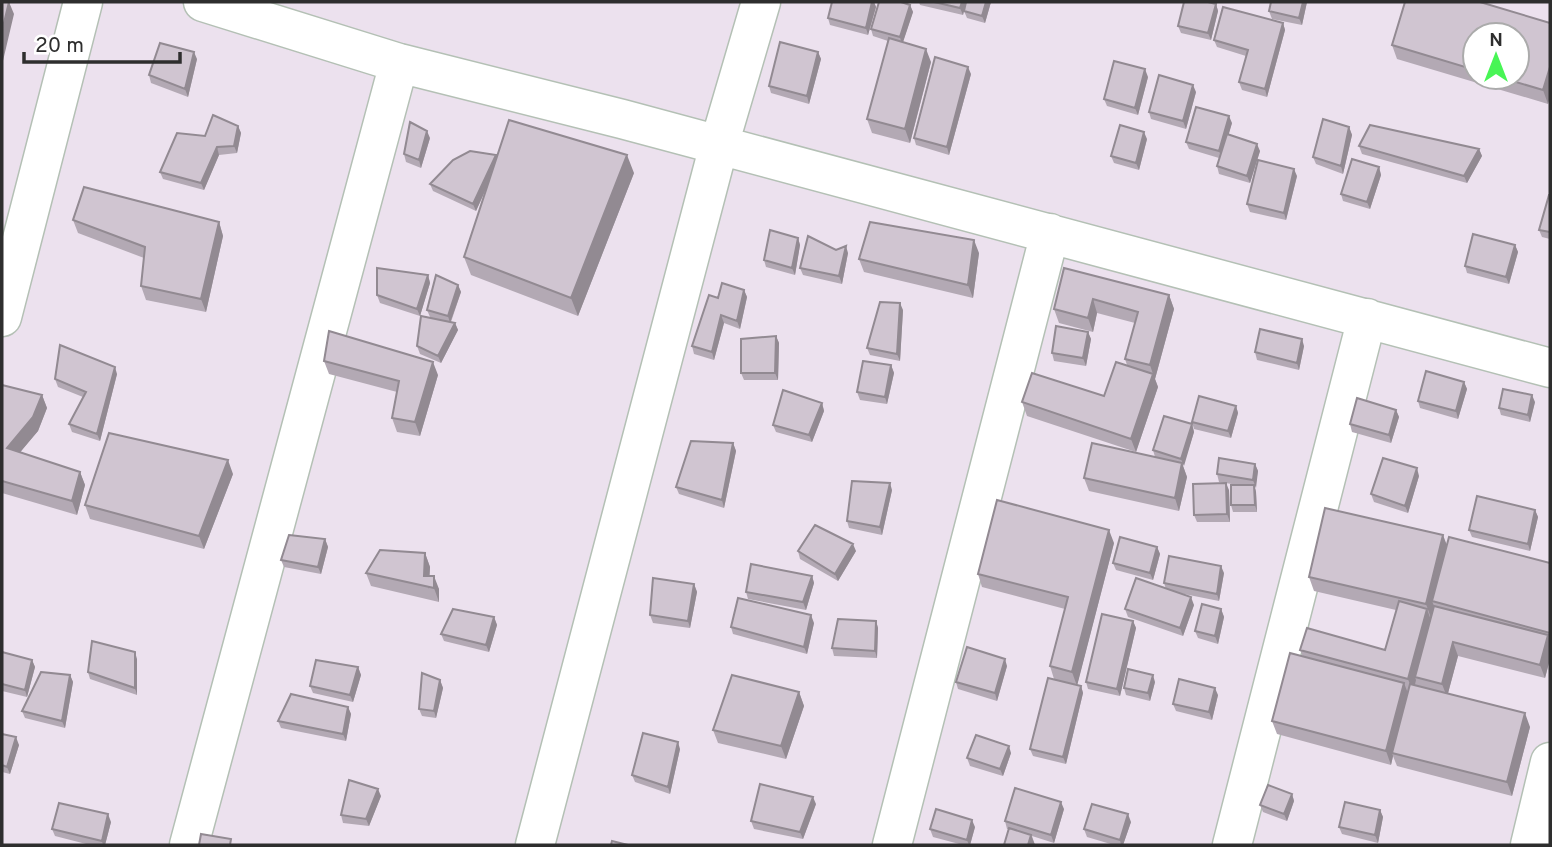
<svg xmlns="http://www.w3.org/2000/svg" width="1552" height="847" viewBox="0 0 1552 847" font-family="Overpass,sans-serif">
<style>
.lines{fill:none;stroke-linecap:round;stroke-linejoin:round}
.minor-casing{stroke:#b4c0b5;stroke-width:41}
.minor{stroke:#fff;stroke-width:38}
.wall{fill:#b3a9b4;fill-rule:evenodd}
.shaded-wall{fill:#928a92}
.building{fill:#d0c5d1;stroke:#928a92;stroke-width:2}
</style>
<rect width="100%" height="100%" fill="#ece1ee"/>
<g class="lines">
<defs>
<path id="minor" d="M203,2L399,63L622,119L1550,368
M2,317L83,2
M189,845L399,63
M535,845L719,145L761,2
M892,845L1050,233
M1232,845L1367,318
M1530,845L1550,762"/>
</defs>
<use href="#minor" class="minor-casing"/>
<use href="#minor" class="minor"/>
</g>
<path class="wall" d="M832,2H874L876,7L868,35L830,25L828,18Z
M919,2H966L963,15L920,5Z
M966,2H991L985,23L967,18L964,11Z
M1271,2H1307L1302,25L1272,19L1269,11Z
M1216,4L1218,11L1211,40L1181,33L1178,26Z
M910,5L913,12L903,42L931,62L910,143L872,133L867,119L888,41L873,36L871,29Z
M1283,23L1285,30L1267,97L1242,90L1239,82L1246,56L1217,47L1214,40Z
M1550,23V96L1548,104L1397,59L1392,45ZM1475,35L1517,77H1475Z
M818,52L821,59L809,104L771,93L769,86Z
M197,59L188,97L151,83L149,75Z
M971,74L949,155L916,145L914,138Z
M1148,77L1138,115L1107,106L1104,99Z
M1196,92L1186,129L1151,119L1149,112Z
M1232,123L1228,135L1260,151L1250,183L1219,174L1217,166L1219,158L1189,149L1186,142Z
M238,126L241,133L237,153L219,155L204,190L163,179L160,172L205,136Z
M1349,127L1352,135L1343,174L1316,164L1313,157Z
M430,138L421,168L406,162L404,154Z
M1147,139L1139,170L1114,163L1111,156Z
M1359,146L1479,149L1482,156L1467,183L1362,154Z
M496,155L497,158L634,173L578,316L471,275L464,257L488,185L476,211L433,191L430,184Z
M1379,167L1381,175L1370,209L1343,201L1341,194Z
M1297,176L1286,220L1250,212L1247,204Z
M1550,195V239L1542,237L1539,230Z
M73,220L219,222L223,236L206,312L146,300L141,286L144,258L78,233Z
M798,238L800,245L795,275L766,267L764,260Z
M1515,245L1518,252L1509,284L1467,273L1465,266Z
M848,253L842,284L803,275L800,268Z
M979,253L973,298L864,272L859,259Z
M1064,268L1169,295L1174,309L1155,379L1158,387L1136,452L1027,416L1022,402L1104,396L1127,365L1125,359L1135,323L1097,313L1093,332L1059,323L1054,309Z
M428,275L430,283L420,316L380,303L377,295Z
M458,285L461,292L451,322L455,323L458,330L441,363L420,354L417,346L430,317L427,310Z
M744,290L747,297L740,329L724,323L714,360L694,354L692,346L718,298Z
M903,310L900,361L870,355L867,348Z
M1088,332L1091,339L1086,366L1054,361L1052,353Z
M776,336L779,343L778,380H744L741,373Z
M1304,346L1299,370L1257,360L1255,352Z
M324,361L438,375L420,436L397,432L392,418L397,392L329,374Z
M891,365L894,373L887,404L860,400L857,392Z
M117,374L100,441L72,432L69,424L83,397L58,387L55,379Z
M1464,382L1467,389L1458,419L1420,408L1418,401Z
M2,385L42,395L47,408L38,431L20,452L80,472L85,485L77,515L2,493Z
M1535,402L1530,422L1501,415L1499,408Z
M822,403L824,411L812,442L776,432L773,425Z
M1236,406L1238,413L1231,438L1194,429L1192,422Z
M1396,410L1399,417L1391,443L1352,432L1350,424Z
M1192,424L1194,432L1183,466L1187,477L1179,511L1089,491L1084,478L1155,457L1153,450Z
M733,443L736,451L724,508L679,494L676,487Z
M1255,464L1258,471L1255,488L1256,492L1257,512H1233L1231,505L1238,485L1219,482L1217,474Z
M233,474L204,549L90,519L85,505Z
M1419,476L1408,513L1374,502L1371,494Z
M892,490L882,535L849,528L847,521Z
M1229,490L1230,522H1197L1194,515Z
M1535,510L1538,517L1530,551L1472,537L1469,530Z
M325,539L328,547L321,574L284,567L281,560Z
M1114,543L1077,685L1081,686L1083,693L1066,764L1033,756L1030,749L1054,679L1050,666L1065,609L982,587L978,574Z
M1447,546L1550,563V659L1545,678L1458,656L1448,693L1530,727L1512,796L1397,766L1393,756L1391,765L1277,734L1272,721L1303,657L1300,650H1385L1396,610L1314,591L1309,577Z
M1157,547L1160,554L1153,580L1116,570L1113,563Z
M798,551H856L838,581L800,559Z
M425,553L430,567L429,576L439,589V602L371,586L366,573Z
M1224,573L1219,601L1179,593L1194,605L1183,636L1128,617L1125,609L1166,589L1164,583Z
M812,576L814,583L806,610L748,599L746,592Z
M694,584L697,592L690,628L653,623L650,615Z
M1221,609L1224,617L1218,644L1198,638L1195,631Z
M494,617L497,625L489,652L444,641L441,634Z
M876,621L878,628L877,658L834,656L832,648Z
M1133,621L1136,628L1120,696L1088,689L1086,682Z
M814,623L807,654L733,634L731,627Z
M2,652L32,660L35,667L27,697L2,691Z
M137,659V695L90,679L88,672Z
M1007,666L997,701L958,689L956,682Z
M358,667L361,675L353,702L313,693L310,686Z
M70,675L73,682L65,728L25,718L22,711Z
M440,680L443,688L436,718L422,716L419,709Z
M1155,682L1150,701L1126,695L1124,688Z
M799,692L804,706L786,759L718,743L713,730Z
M1218,695L1212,720L1176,711L1173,704Z
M348,707L351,714L346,741L281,728L278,721Z
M2,734L19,745L10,774L2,772Z
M680,749L670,794L635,782L632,775Z
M1011,753L1003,776L970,766L967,758Z
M1292,794L1294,801L1287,821L1263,812L1260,805Z
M381,796L369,826L343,823L341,815Z
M816,804L803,839L754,829L751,821Z
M1064,809L1054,843L1032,836L1035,845H1004L1009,829H1007L1005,821Z
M1380,810L1383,817L1378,843L1342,834L1339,827Z
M111,822L105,845H90L55,836L52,829Z
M1131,822L1123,845H1114L1087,837L1084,829Z
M975,827L970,845H963L933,837L930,829Z"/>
<path class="shaded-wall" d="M9,2L14,14L2,65V31Z
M872,2H874L876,7L868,35L866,28Z
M962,2H966L963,15L960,8Z
M986,2H991L985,23L982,16Z
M1303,2H1307L1302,25L1299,18Z
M1216,4L1218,11L1211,40L1208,33Z
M910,5L913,12L902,45L900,37Z
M1283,23L1285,30L1267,97L1265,89Z
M926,49L931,62L910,143L905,129Z
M194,52L197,59L188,97L185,89Z
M818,52L821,59L809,104L807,96Z
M968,67L971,74L949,155L947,147Z
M1550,67V96L1548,104L1543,90Z
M1145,69L1148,77L1138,115L1135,108Z
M1193,85L1196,92L1186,129L1183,121Z
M1229,116L1232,123L1222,158L1219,151Z
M238,126L241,133L237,153L234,146Z
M1349,127L1352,135L1343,174L1341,166Z
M427,131L430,138L421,168L419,160Z
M1144,132L1147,139L1139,170L1136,163Z
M1257,144L1260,151L1250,183L1247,176Z
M217,147L219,155L204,190L201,183Z
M1479,149L1482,156L1467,183L1464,176Z
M496,155L498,162L476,211L473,204Z
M627,155L634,173L578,316L571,298Z
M1379,167L1381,175L1370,209L1367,202Z
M1294,169L1297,176L1286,220L1284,213Z
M219,222L223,236L206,312L201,299Z
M798,238L800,245L795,275L792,268Z
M974,240L979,253L973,298L968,285Z
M1515,245L1518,252L1509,284L1506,277Z
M846,246L848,253L842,284L839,276Z
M428,275L430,283L420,316L417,309Z
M458,285L461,292L450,323L448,316Z
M744,290L747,297L740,329L737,321Z
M1169,295L1174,309L1155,379L1158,387L1136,452L1131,439L1153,374L1150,365Z
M1093,299L1097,313L1093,332L1088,318Z
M900,303L903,310L900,361L897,354Z
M721,315L724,323L714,360L712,352Z
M455,323L458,330L441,363L438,356Z
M1088,332L1091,339L1086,366L1083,358Z
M776,336L779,343L778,380L775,373Z
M1302,339L1304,346L1299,370L1297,363Z
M433,362L438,375L420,436L415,422Z
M891,365L894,373L887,404L885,397Z
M115,367L117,374L100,441L97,434Z
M1464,382L1467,389L1458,419L1456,411Z
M42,395L47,408L38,431L12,462L7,448Z
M1532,395L1535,402L1530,422L1528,415Z
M822,403L824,411L812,442L809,435Z
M1236,406L1238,413L1231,438L1228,431Z
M1396,410L1399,417L1391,443L1389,435Z
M1192,424L1194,432L1184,466L1181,459Z
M733,443L736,451L724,508L722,500Z
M228,460L233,474L204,549L199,536Z
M1182,463L1187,477L1179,511L1175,498Z
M1255,464L1258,471L1256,488L1253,480Z
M1417,468L1419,476L1408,513L1405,506Z
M80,472L85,485L77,515L72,501Z
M890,483L892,490L882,535L880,527Z
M1226,483L1229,490L1230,522L1227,514Z
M1254,485L1256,492L1257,512L1255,505Z
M1535,510L1538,517L1530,551L1528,544Z
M1109,530L1114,543L1077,686L1072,672Z
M1443,535L1448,548L1432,601L1434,606L1431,618L1426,604Z
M325,539L328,547L321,574L318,567Z
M853,544L856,551L838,581L835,574Z
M1157,547L1160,554L1153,580L1150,573Z
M425,553L430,567L429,589L424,576Z
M1221,566L1224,573L1219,601L1217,594Z
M434,576L439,589V602L434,588Z
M812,576L814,583L806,610L803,602Z
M694,584L697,592L690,628L688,621Z
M1191,597L1194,605L1183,636L1180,628Z
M1221,609L1224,617L1218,644L1215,636Z
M1427,609L1432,623L1415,677L1416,680L1413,693L1408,679Z
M811,615L814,623L807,654L804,647Z
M494,617L497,625L489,652L486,645Z
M876,621L878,628L877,658L875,651Z
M1133,621L1136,628L1120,696L1117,689Z
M1548,635L1550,642V659L1545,678L1540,665Z
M1453,642L1458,656L1447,697L1442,684Z
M135,652L137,659V695L135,688Z
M1005,659L1007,666L997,701L995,693Z
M32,660L35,667L27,697L25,690Z
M358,667L361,675L353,702L350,695Z
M70,675L73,682L65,728L62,721Z
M1153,675L1155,682L1150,701L1148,693Z
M440,680L443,688L436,718L434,711Z
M1404,683L1409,696L1392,753L1393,756L1391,765L1386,751Z
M1081,686L1083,693L1066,764L1063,757Z
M1215,688L1218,695L1212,720L1209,712Z
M799,692L804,706L786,759L781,746Z
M348,707L351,714L346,741L343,734Z
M1525,713L1530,727L1512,796L1507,782Z
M16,737L19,745L10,774L7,767Z
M678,742L680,749L670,794L668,787Z
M1009,746L1011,753L1003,776L1000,769Z
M378,789L381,796L369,826L366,819Z
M1292,794L1294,801L1287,821L1284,814Z
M813,797L816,804L803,839L800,832Z
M1061,802L1064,809L1054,843L1051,835Z
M1380,810L1383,817L1378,843L1375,835Z
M108,814L111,822L105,845H103L102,841Z
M1128,814L1131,822L1123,845H1121L1120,840Z
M972,820L975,827L970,845H969L967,840Z
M1031,835L1035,845H1028Z"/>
<path class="building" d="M2,2H9L2,31Z
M832,2H872L866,28L828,18Z
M879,2H901L910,5L900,37L871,29Z
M934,2H962L960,8Z
M966,2H986L982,16L964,11Z
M1184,2H1208L1216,4L1208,33L1178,26Z
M1271,2H1303L1299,18L1269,11Z
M1405,2H1480L1550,23V67L1543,90L1499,77H1517V35H1475V70L1392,45Z
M1223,7L1283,23L1265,89L1239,82L1248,50L1214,40Z
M889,38L926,49L905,129L867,119Z
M780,42L818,52L807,96L769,86Z
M160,43L194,52L185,89L149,75Z
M935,57L968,67L947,147L914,138Z
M1114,61L1145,69L1135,108L1104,99Z
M1159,75L1193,85L1183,121L1149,112Z
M1196,107L1229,116L1219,151L1186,142Z
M213,115L238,126L234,146L217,147L201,183L160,172L177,133L205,136Z
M1323,119L1349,127L1341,166L1313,157Z
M509,120L627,155L571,298L464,257Z
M410,122L427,131L419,160L404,154Z
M1120,125L1144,132L1136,163L1111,156Z
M1370,125L1479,149L1464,176L1359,146Z
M1227,134L1257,144L1247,176L1217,166Z
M470,151L496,155L473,204L430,184L453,160Z
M1352,159L1379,167L1367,202L1341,194Z
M1258,160L1294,169L1284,213L1247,204Z
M84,187L219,222L201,299L141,286L145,247L73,220Z
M1549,195H1550V232L1539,230Z
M870,222L974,240L968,285L859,259Z
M770,230L798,238L792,268L764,260Z
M1473,234L1515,245L1506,277L1465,266Z
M808,236L836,250L846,246L839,276L800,268Z
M377,268L428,275L417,309L377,295Z
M1064,268L1169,295L1150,365L1125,359L1138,312L1093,299L1088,318L1054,309Z
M436,275L458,285L448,316L427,310Z
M722,283L744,290L737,321L721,315L712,352L692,346L709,295L718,298Z
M880,302L900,303L897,354L867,348Z
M421,316L455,323L438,356L417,346Z
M1056,326L1088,332L1083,358L1052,353Z
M1260,329L1302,339L1297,363L1255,352Z
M329,331L433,362L415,422L392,418L399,381L324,361Z
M776,336L775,373H741V339Z
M60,345L115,367L97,434L69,424L86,392L55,379Z
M863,361L891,365L885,397L857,392Z
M1116,362L1153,374L1131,439L1022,402L1032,373L1104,396Z
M1426,371L1464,382L1456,411L1418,401Z
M2,385L42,395L33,417L7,448L80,472L72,501L2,481Z
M1503,389L1532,395L1528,415L1499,408Z
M783,390L822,403L809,435L773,425Z
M1199,396L1236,406L1228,431L1192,422Z
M1357,398L1396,410L1389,435L1350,424Z
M1164,416L1192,424L1181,459L1153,450Z
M109,433L228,460L199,536L85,505Z
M691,441L733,443L722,500L676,487Z
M1092,443L1182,463L1175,498L1084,478Z
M1219,458L1255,464L1253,480L1217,474Z
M1383,458L1417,468L1405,506L1371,494Z
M852,481L890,483L880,527L847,521Z
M1226,483L1227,514L1194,515L1193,484Z
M1231,485H1254L1255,505H1231Z
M1477,496L1535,510L1528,544L1469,530Z
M997,500L1109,530L1072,672L1050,666L1068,597L978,574Z
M1325,508L1443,535L1426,604L1309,577Z
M815,525L853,544L835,574L798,551Z
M289,535L325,539L318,567L281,560Z
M1120,537L1157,547L1150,573L1113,563Z
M1449,537L1550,563V633L1432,601Z
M380,550L425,553L424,576H434V588L366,573Z
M1169,556L1221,566L1217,594L1164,583Z
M751,564L812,576L803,602L746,592Z
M653,578L694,584L688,621L650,615Z
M1136,578L1191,597L1180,628L1125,609Z
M738,598L811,615L804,647L731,627Z
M1399,601L1427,609L1408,679L1300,650L1307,628L1385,650Z
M1202,604L1221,609L1215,636L1195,631Z
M1434,606L1548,635L1540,665L1453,642L1442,684L1415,677Z
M453,609L494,617L486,645L441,634Z
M1102,614L1133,621L1117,689L1086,682Z
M838,619L876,621L875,651L832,648Z
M92,641L135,652V688L88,672Z
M967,647L1005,659L995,693L956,682Z
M2,652L32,660L25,690L2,684Z
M1290,653L1404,683L1386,751L1272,721Z
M316,660L358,667L350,695L310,686Z
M1128,669L1153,675L1148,693L1124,688Z
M41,672L70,675L62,721L22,711Z
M422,673L440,680L434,711L419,709Z
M732,675L799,692L781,746L713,730Z
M1048,678L1081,686L1063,757L1030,749Z
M1179,679L1215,688L1209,712L1173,704Z
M1410,684L1525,713L1507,782L1392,753Z
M291,694L348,707L343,734L278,721Z
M643,733L678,742L668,787L632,775Z
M2,734L16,737L7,767L2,765Z
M976,735L1009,746L1000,769L967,758Z
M349,780L378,789L366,819L341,815Z
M760,784L813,797L800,832L751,821Z
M1268,785L1292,794L1284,814L1260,805Z
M1015,788L1061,802L1051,835L1005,821Z
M1345,802L1380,810L1375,835L1339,827Z
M59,803L108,814L102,841L52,829Z
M1092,804L1128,814L1120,840L1084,829Z
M936,809L972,820L967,840L930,829Z
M1009,828L1031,835L1028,845H1004Z
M201,834L231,839L230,845H199Z
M612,841L628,845H611Z"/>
<rect width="1552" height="847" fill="none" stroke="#2e2e2e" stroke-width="7"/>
<g transform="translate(1496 56)"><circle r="33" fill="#ffffff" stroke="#ababab" stroke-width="2"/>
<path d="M0-5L12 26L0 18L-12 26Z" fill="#48f555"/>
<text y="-10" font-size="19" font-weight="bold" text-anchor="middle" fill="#2e2e2e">N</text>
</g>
<path d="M24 52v10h156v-10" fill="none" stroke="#2e2e2e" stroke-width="3.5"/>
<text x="35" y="52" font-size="21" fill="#2e2e2e" stroke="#ffffff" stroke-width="5" paint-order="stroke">20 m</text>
</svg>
